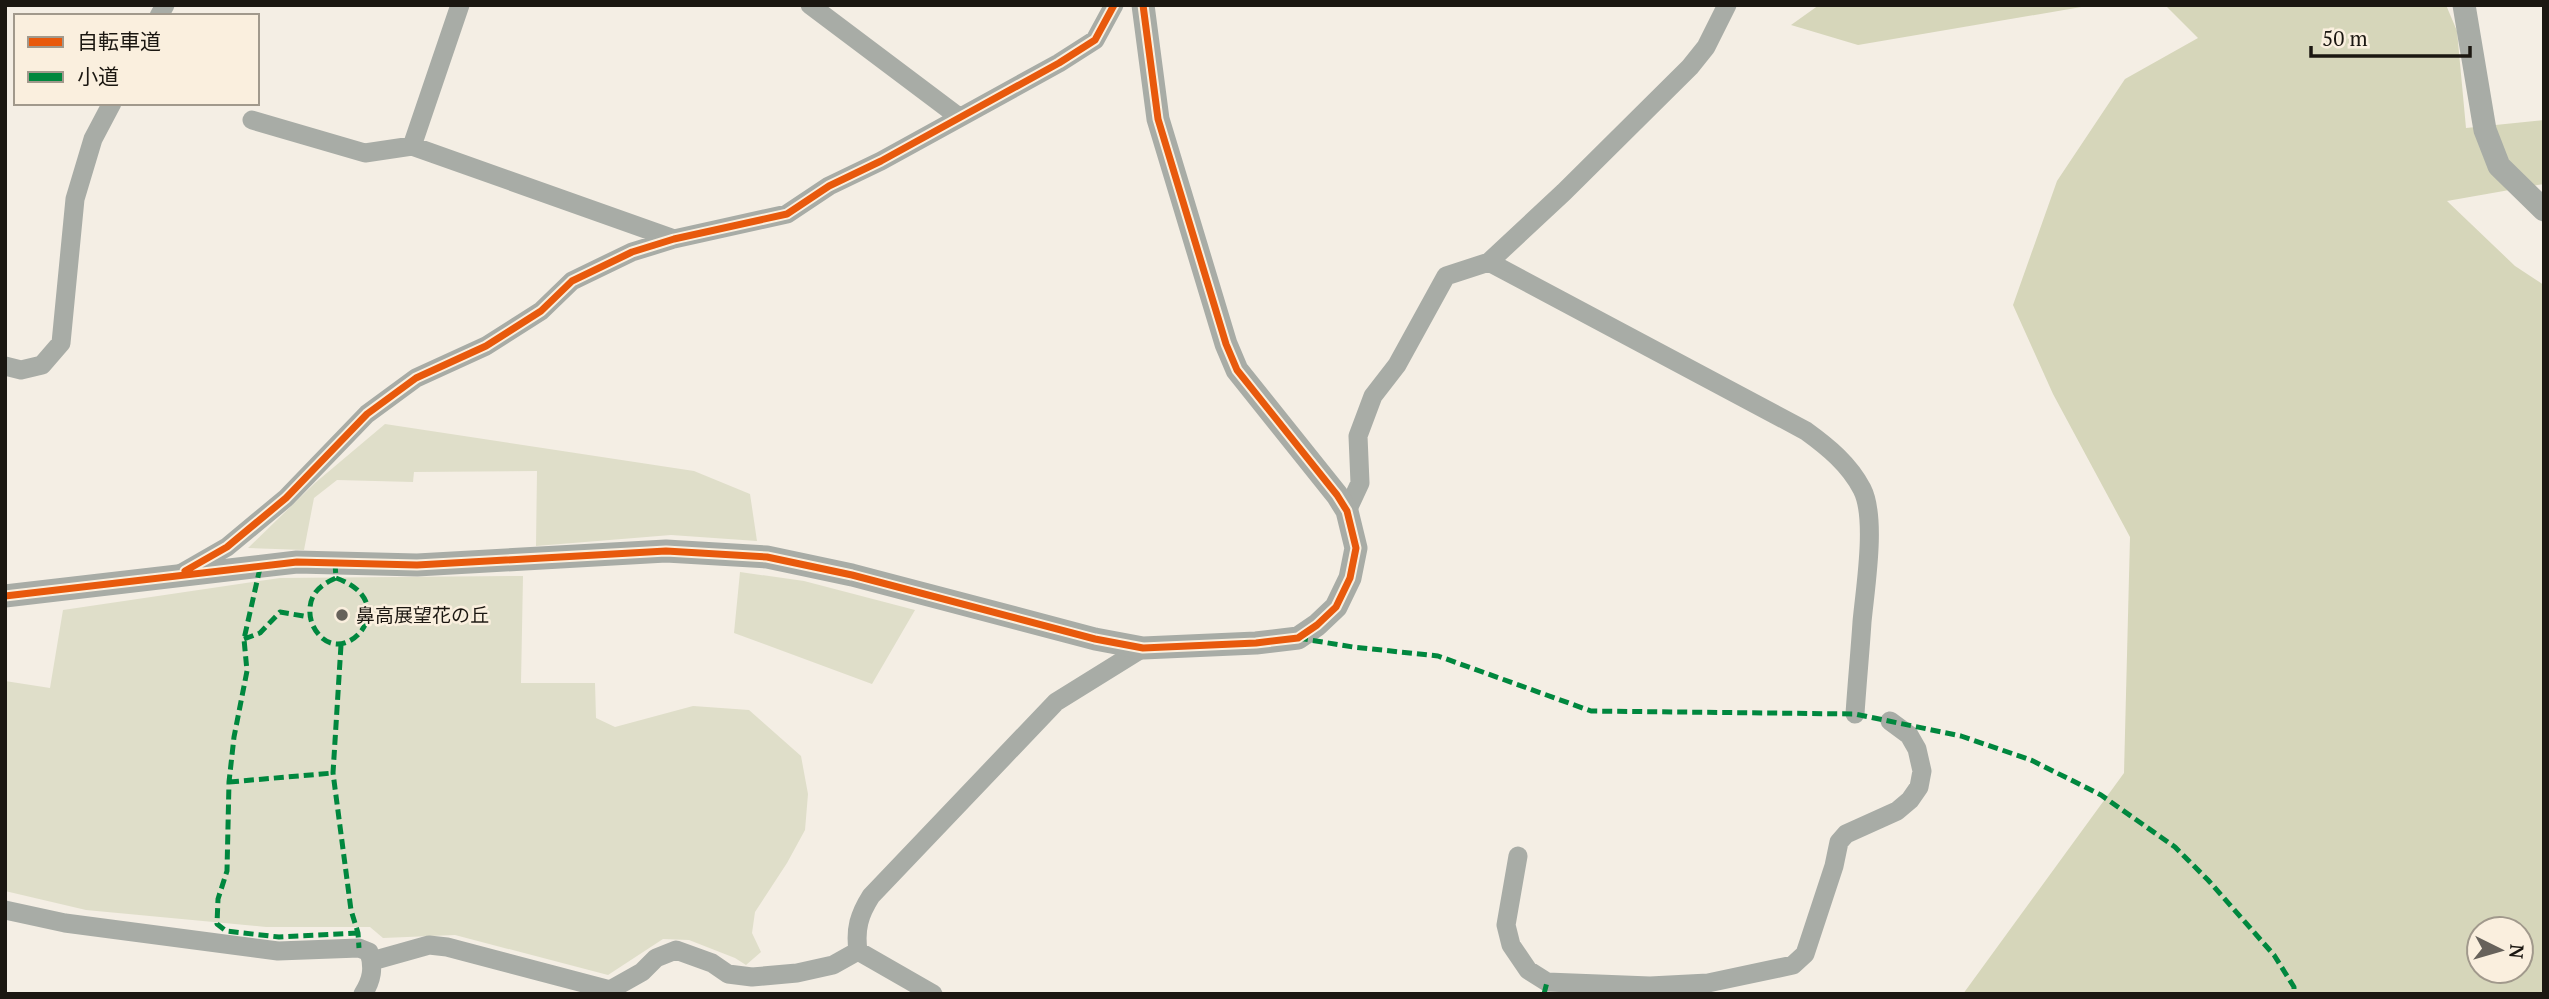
<svg xmlns="http://www.w3.org/2000/svg" width="2549" height="999" viewBox="0 0 2549 999" font-family="'PT Serif','Noto Sans JP',serif">
<style>
.green{fill:#dfdec9}
.forest{fill:#d6d6ba;fill-rule:evenodd}
.lines{fill:none;stroke-linecap:round;stroke-linejoin:round}
.minor{stroke:#a8aca6;stroke-width:19}
.tertiary{stroke:#a8aca6;stroke-width:23}
.quiet{stroke:#00873e;stroke-width:5;stroke-dasharray:10 5;stroke-linecap:butt}
.cycleway-casing{stroke:#faefde;stroke-width:11}
.cycleway{stroke:#e8590c;stroke-width:7}
.poi-dot{fill:#67625b;stroke:#faefde;stroke-width:2.5}
.labels{text-anchor:middle;stroke-width:5;stroke-linejoin:round;paint-order:stroke}
.poi-label{font-size:19px;fill:#1b1711;stroke:#faefde;text-anchor:start}
</style>
<rect width="100%" height="100%" fill="#f4eee4"/>
<path class="green" d="M385,424L694,471L750,494L757,541L671,535L536,546L537,471L414,472L413,482L337,480L314,498L304,550L248,548L315,483Z
M740,572L804,581L915,610L872,684L734,633Z
M523,576L521,683H595L596,718L615,727L693,706L749,710L801,756L808,794L805,830L787,863L755,912L752,933L761,952L746,965L735,958L689,940L663,939L608,975L455,935L383,938L370,927H266L86,910L5,891V681L50,688L63,610L280,578Z"/>
<path class="forest" d="M1819,5H2093L1858,45L1791,25Z
M2165,5H2446L2457,31L2466,128L2544,120V184L2447,201L2515,266L2544,285V994H1963L2124,773L2130,537L2053,394L2013,305L2057,181L2125,79L2198,38ZM2479,929H2521V971H2479Z"/>
<g class="lines">
<path class="minor" d="M810,5L959,117
M159,16L165,5
M252,120L365,153L412,146L674,239
M412,146L460,5
M1489,262L1806,431C1828,447 1849,464 1862,489C1877,518 1865,589 1862,622C1860,653 1857,683 1855,714
M5,366L21,370L42,365L61,343L75,199L93,139L112,103
M1347,511L1360,483L1358,436L1373,396L1397,365L1446,276L1489,262L1564,192L1690,67L1706,47L1727,5
M180,574L227,547L286,498L367,414L416,378L486,346L541,311L572,281L632,252L674,239L787,214L829,186L881,161L1059,63L1095,40L1114,5
M1518,856L1506,925L1511,945L1528,970L1547,982L1650,986L1708,983L1793,965L1805,954L1834,866L1839,842L1846,834L1897,811L1910,800L1919,787L1922,771L1917,749L1909,735L1890,721
M5,910L65,923L278,951L359,948L369,952C374,968 372,980 363,994
M372,961L429,945L447,947L610,990L642,972L656,958L676,950L712,963L728,974L752,977L797,973L833,965L858,951
M933,994L858,951C855,929 859,915 871,896L1056,702L1143,648"/>
<path class="tertiary" d="M2464,5L2485,130L2499,166L2544,210
M5,596L297,562L417,565L666,551L767,557L852,575L1095,639L1143,648L1256,643L1298,638L1317,625L1336,607L1350,578L1356,548L1347,511L1337,495L1237,370L1226,344L1158,119L1143,5"/>
<path class="quiet" d="M335,563L336,578C402,601 350,665 321,637C313,629 309,619 310,608C311,592 322,584 336,578
M260,568L244,639L247,671L234,737L229,782L227,871L218,899L217,924L226,931L279,937L358,933
M1298,638L1353,647L1438,656L1591,711L1855,714L1961,736L2031,760L2101,795L2175,847L2208,880L2274,955L2294,987V994
M244,639L260,633L280,612L309,617
M341,645L333,773L351,910L358,933L359,948
M229,782L333,773
M1544,994L1547,982"/>
<defs>
<path id="cycleway" d="M185,571L227,547L286,498L367,414L416,378L486,346L541,311L572,281L632,252L674,239L787,214L829,186L881,161L1059,63L1095,40L1114,5
M5,596L297,562L417,565L666,551L767,557L852,575L1095,639L1143,648L1256,643L1298,638L1317,625L1336,607L1350,578L1356,548L1347,511L1337,495L1237,370L1226,344L1158,119L1143,5"/>
</defs>
<use href="#cycleway" class="cycleway-casing"/>
<use href="#cycleway" class="cycleway"/>
</g>
<circle class="poi-dot" cx="342" cy="615" r="7"/>
<g class="labels">
<g class="poi-label">
<text x="356" y="622">鼻高展望花の丘</text>
</g>
</g>
<rect width="2549" height="999" fill="none" stroke="#1b1711" stroke-width="14"/>
<rect x="14" y="14" width="245" height="91" fill="#faefde" stroke="#a1998c" stroke-width="2"/>
<rect x="28" y="37" width="35" height="10" fill="#e8590c" stroke="#a1998c" stroke-width="2"/>
<text x="77" y="49" font-size="21" fill="#1b1711">自転車道</text>
<rect x="28" y="72" width="35" height="10" fill="#00873e" stroke="#a1998c" stroke-width="2"/>
<text x="77" y="84" font-size="21" fill="#1b1711">小道</text>
<g transform="translate(2500 950) rotate(95)"><circle r="33" fill="#faefde" stroke="#a1998c" stroke-width="2"/>
<path d="M0-5L12 26L0 18L-12 26Z" fill="#67625b"/>
<text y="-10" font-size="19" font-weight="bold" text-anchor="middle" fill="#1b1711">N</text>
</g>
<path d="M2311 46v10h159v-10" fill="none" stroke="#1b1711" stroke-width="3.5"/>
<text x="2322" y="46" font-size="21" fill="#1b1711" stroke="#faefde" stroke-width="5" paint-order="stroke">50 m</text>
</svg>
